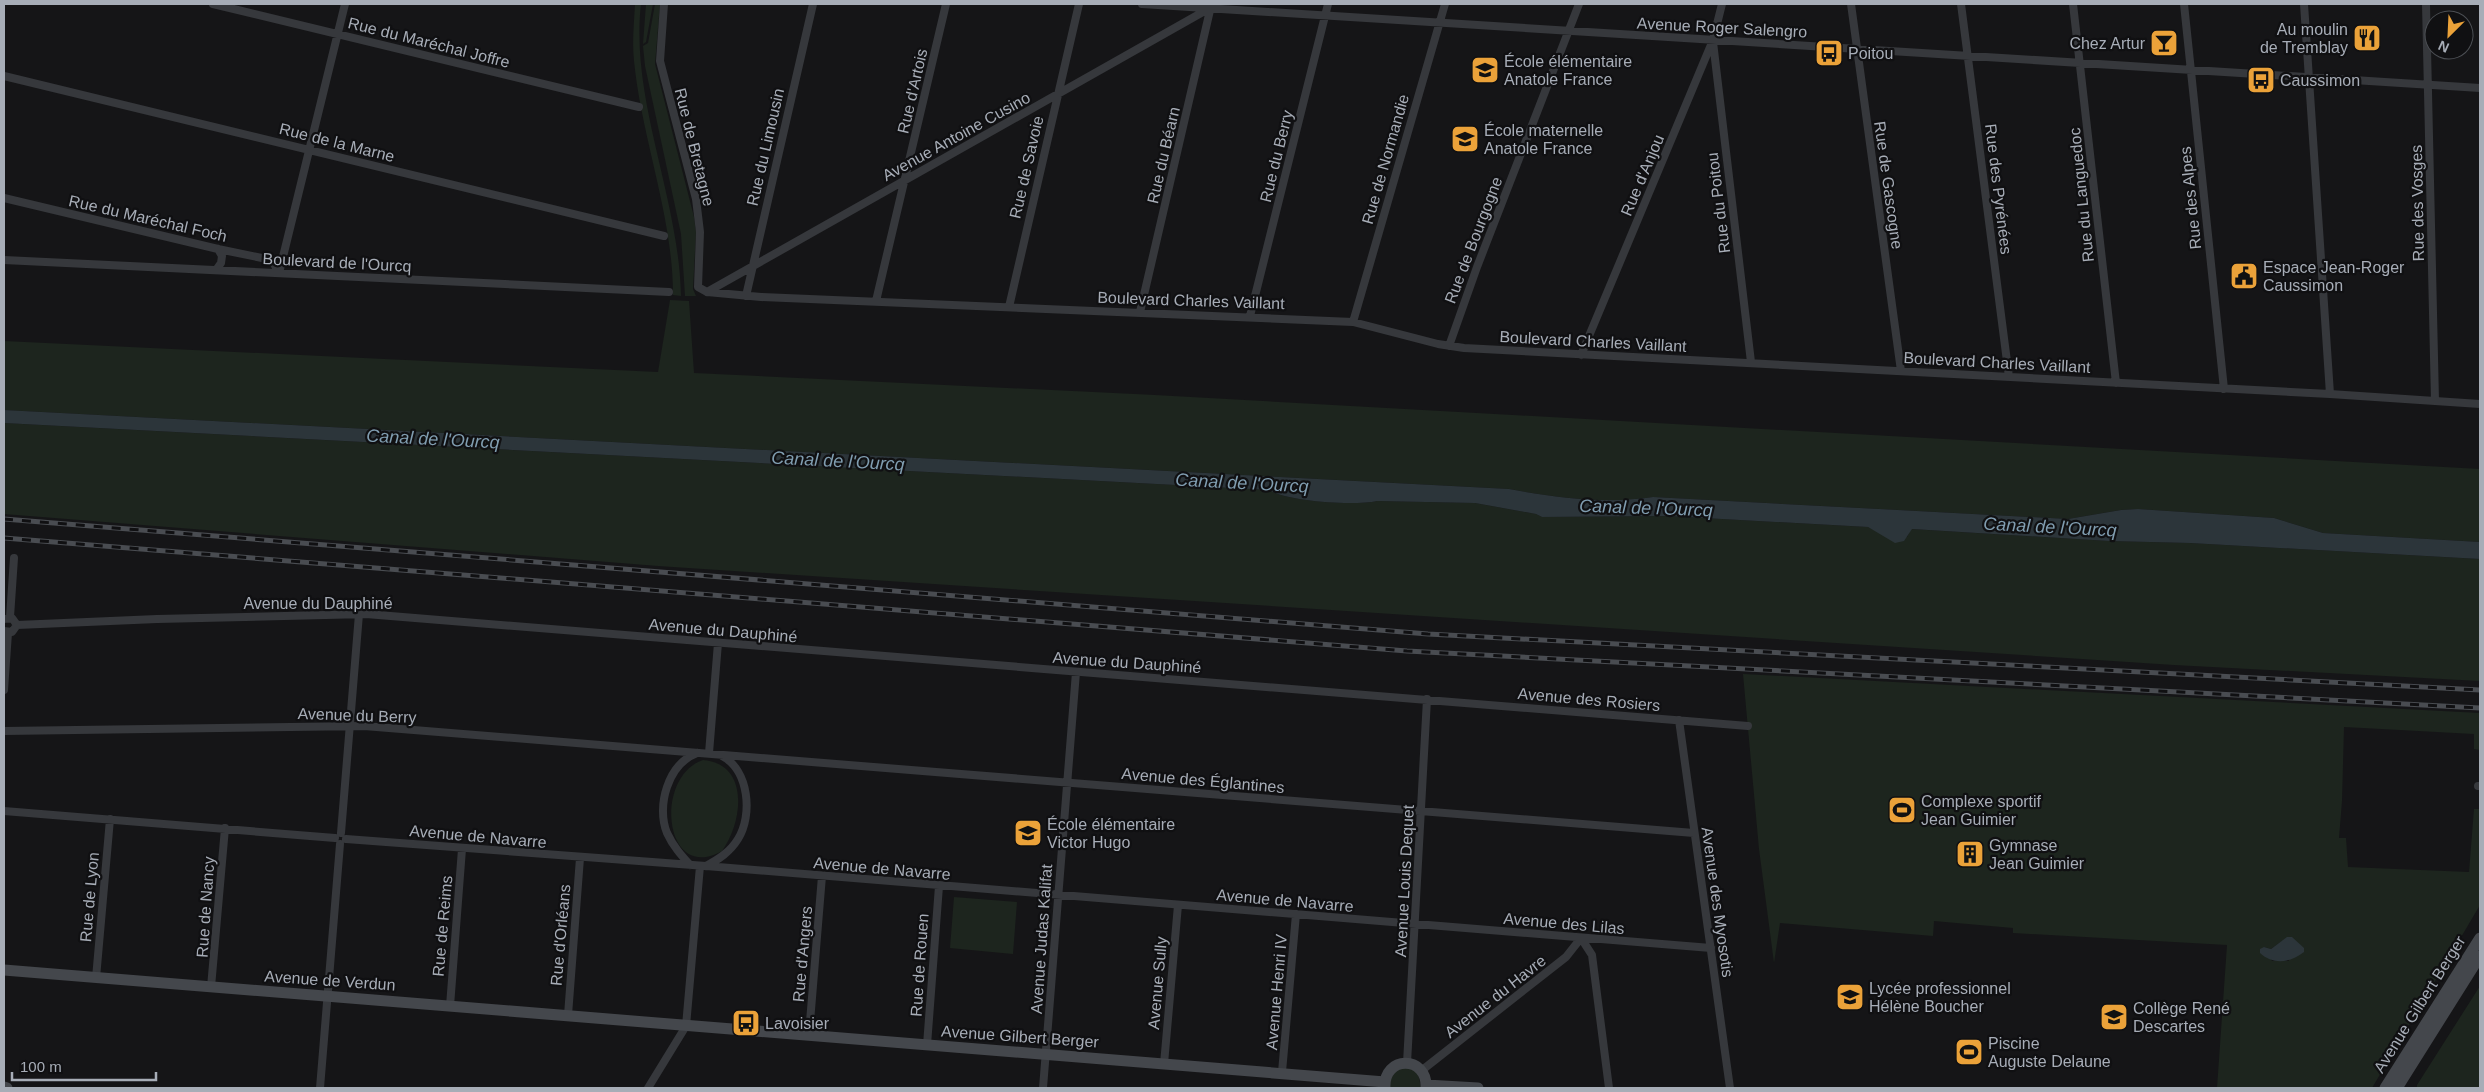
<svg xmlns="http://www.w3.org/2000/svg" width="2484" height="1092" viewBox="0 0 2484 1092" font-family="Arial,sans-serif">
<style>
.green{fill:#1d251e;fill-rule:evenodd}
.water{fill:#2c353a}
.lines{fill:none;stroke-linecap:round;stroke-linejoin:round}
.street{stroke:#36383c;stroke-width:8}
.secondary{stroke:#44474c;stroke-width:11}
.rail-casing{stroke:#494c51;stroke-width:5}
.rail{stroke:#101012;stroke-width:3;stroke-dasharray:9;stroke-linecap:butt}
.labels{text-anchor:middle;stroke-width:4.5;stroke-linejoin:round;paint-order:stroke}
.street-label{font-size:16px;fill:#a7adb7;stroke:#101012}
.poi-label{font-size:16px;fill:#a7adb7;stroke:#101012;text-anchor:start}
.water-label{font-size:18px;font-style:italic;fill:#809db0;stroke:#101012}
</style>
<rect width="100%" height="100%" fill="#151517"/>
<path class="green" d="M635,4H641C630,100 679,197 681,296L673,295C673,216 642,140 634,61C632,42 634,23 635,4Z
M646,4H653L646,42L643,44Z
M655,4H660L655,64L694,217L696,232L693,289L696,296H685L681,234L645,66L643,46L648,43Z
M670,300L689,301L694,373L1155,395L2480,469V542L2323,533L2274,518L2138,509L2121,510L2068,519L1653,497C1605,504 1557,498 1509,489L4,410V341L658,372Z
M4,423L1269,490C1288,502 1355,506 1377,501L1475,503L1536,514L1542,517L1668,516L1868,527L1876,531L1907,537L1911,529L2109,541L2190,543L2480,559V681L2174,665L658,566L4,514Z
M1743,674L2480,713V750L2474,749V734L2344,727L2342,801L2339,838H2346L2348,867L2469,872L2474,809H2480V905L2372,1088H2217L2227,945L2013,933V928L1934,921L1933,936L1780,923L1774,963L1759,849ZM2282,941L2289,961H2272L2264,947L2271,949Z
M703,760C750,764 743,822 722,851C664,884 653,777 703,760Z
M954,897L1017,902L1013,954L950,948Z
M2480,986V1088H2417V1085Z
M1408,1067L1418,1073L1421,1088H1390V1077L1398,1069Z"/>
<path class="water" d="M4,410L1509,489C1557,498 1605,504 1653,497L2068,519L2121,510L2138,509L2274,518L2323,533L2480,542V559L2190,543L2109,541L1912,529L1904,541L1895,543L1868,527L1668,516L1542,517L1536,514L1475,503L1377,501C1355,506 1288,502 1269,490L4,423Z
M2287,937H2292L2304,948V952C2290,963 2273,965 2260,953V949L2264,947L2271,949Z"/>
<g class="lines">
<path class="street" d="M213,4L639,107
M664,4L660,61L696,199L700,232L698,287L707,292L761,297L1353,322L1438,344L1464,348L2330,394L2480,404
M1142,4L2480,88
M1851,4L1901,371
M1961,4L2009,377
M2073,4L2116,383
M2184,4L2224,389
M2304,4L2330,394
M2426,4L2435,401
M1713,42L1751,362
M4,76L664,236
M4,198L218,249L272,260L279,273
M4,260L669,292
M216,270L221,263L222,256L218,249
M279,273L345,4
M707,292L1210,8
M746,296L813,4
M876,301L946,4
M1009,307L1079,4
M1140,312L1211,6
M1250,316L1328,4
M1353,322L1445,4
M1449,346L1477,267L1579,4
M1581,355L1713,40L1722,4
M10,617L14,558
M4,619L12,618L17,625L12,632L4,631
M17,625L157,619L366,614L1748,726
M4,690L8,633
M1679,720L1730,1088
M4,731L364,726L1694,833
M709,753L718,643
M2478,786H2480
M4,811L335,838
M341,833L359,614
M346,839L706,866L1711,948
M690,865C681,855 673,846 667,833C656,806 668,764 697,753
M706,866C719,859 730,852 738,839C753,815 749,770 722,756
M96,978L110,819
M211,987L225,828
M450,1006L462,849
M568,1015L580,858
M809,1034L822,876
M927,1045L939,886
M1407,1063L1427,699
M1164,1064L1178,905
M1421,1071L1566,957L1581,938L1592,955L1609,1088
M1282,1072L1296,914
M320,1088L340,844
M648,1088L686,1026L700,866
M1043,1088L1076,672"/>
<path class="secondary" d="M4,970L1385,1082
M1426,1085L1478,1088
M4,1087L7,1088
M1385,1088C1383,1055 1428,1055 1426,1088
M2385,1088L2480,938
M2397,1088L2480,956"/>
<defs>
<path id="rail" d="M4,519L1428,634L2480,690
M4,538L1407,651L2480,708"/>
</defs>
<use href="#rail" class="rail-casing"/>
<use href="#rail" class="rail"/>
</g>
<defs>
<symbol id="restaurant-square" viewBox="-11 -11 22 22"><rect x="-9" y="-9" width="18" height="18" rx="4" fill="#eba239" stroke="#101012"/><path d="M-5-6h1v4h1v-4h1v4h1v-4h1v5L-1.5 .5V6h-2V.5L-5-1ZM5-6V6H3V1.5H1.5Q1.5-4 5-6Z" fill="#111"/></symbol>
<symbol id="bar-square" viewBox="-11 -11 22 22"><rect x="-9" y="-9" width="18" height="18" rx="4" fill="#eba239" stroke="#101012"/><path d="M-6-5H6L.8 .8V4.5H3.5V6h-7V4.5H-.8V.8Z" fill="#111"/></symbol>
<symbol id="bus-square" viewBox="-11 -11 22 22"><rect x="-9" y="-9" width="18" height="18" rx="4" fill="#eba239" stroke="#101012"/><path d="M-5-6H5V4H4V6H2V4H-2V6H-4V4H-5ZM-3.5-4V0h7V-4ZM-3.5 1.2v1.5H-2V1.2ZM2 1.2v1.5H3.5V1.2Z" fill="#111"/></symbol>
<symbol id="school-square" viewBox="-11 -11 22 22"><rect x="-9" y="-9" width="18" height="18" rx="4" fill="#eba239" stroke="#101012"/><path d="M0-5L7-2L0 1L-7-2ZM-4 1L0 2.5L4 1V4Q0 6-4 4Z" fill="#111"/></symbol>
<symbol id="civic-square" viewBox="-11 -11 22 22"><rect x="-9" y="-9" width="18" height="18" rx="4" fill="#eba239" stroke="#101012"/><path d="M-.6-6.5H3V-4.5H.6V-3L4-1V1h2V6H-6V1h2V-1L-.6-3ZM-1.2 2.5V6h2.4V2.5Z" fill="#111"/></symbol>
<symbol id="stadium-square" viewBox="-11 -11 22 22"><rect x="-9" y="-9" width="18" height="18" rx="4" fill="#eba239" stroke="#101012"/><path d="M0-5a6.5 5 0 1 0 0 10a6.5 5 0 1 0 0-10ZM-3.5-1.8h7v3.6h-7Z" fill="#111"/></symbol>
<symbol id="building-square" viewBox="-11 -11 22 22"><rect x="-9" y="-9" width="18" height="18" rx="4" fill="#eba239" stroke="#101012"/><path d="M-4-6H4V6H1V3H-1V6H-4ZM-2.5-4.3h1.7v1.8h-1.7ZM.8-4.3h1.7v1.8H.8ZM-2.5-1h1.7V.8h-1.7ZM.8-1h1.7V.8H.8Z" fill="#111"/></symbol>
</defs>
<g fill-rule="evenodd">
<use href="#restaurant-square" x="2351" y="22" width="32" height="32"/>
<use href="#bar-square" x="2148" y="27" width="32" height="32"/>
<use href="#bus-square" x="1813" y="37" width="32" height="32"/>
<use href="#school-square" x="1469" y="54" width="32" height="32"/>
<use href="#bus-square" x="2245" y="64" width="32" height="32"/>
<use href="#school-square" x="1449" y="123" width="32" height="32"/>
<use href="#civic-square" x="2228" y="260" width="32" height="32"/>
<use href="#stadium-square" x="1886" y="794" width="32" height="32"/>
<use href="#school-square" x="1012" y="817" width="32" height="32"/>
<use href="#building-square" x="1954" y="838" width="32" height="32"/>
<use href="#school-square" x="1834" y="981" width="32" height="32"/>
<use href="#school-square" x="2098" y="1001" width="32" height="32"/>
<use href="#bus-square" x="730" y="1007" width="32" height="32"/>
<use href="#stadium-square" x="1953" y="1036" width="32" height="32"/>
</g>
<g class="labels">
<g class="street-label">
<text transform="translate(1722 27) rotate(3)" y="6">Avenue Roger Salengro</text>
<text transform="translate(429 42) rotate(14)" y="6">Rue du Maréchal Joffre</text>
<text transform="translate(912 91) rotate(-77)" y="6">Rue d'Artois</text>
<text transform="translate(956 136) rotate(-29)" y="6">Avenue Antoine Cusino</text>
<text transform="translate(337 142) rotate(14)" y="6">Rue de la Marne</text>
<text transform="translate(695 147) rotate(76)" y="6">Rue de Bretagne</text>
<text transform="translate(765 147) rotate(-77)" y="6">Rue du Limousin</text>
<text transform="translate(1163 155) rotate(-77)" y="6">Rue du Béarn</text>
<text transform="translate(1276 156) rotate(-76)" y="6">Rue du Berry</text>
<text transform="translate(1385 159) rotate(-74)" y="6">Rue de Normandie</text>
<text transform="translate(1026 167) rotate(-77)" y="6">Rue de Savoie</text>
<text transform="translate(1642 175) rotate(-67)" y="6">Rue d'Anjou</text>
<text transform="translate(1889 185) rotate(82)" y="6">Rue de Gascogne</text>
<text transform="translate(1999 189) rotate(83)" y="6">Rue des Pyrénées</text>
<text transform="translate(2081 195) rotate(-96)" y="6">Rue du Languedoc</text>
<text transform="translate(2190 198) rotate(-96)" y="6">Rue des Alpes</text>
<text transform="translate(1718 203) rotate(-97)" y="6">Rue du Poitou</text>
<text transform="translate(2417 203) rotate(-91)" y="6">Rue des Vosges</text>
<text transform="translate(148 218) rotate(13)" y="6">Rue du Maréchal Foch</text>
<text transform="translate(1473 240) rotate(-69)" y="6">Rue de Bourgogne</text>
<text transform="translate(337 262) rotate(3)" y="6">Boulevard de l'Ourcq</text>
<text transform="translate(1191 300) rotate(2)" y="6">Boulevard Charles Vaillant</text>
<text transform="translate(1593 341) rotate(3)" y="6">Boulevard Charles Vaillant</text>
<text transform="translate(1997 362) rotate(3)" y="6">Boulevard Charles Vaillant</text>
<text x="318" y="609">Avenue du Dauphiné</text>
<text transform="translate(723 630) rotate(5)" y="6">Avenue du Dauphiné</text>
<text transform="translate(1127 662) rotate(4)" y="6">Avenue du Dauphiné</text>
<text transform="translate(1589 699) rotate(5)" y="6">Avenue des Rosiers</text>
<text transform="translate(357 715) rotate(2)" y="6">Avenue du Berry</text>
<text transform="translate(1203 780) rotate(5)" y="6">Avenue des Églantines</text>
<text transform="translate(478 836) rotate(5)" y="6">Avenue de Navarre</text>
<text transform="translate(882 868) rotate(5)" y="6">Avenue de Navarre</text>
<text transform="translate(1404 881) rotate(-87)" y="6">Avenue Louis Dequet</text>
<text transform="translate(89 897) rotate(-85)" y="6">Rue de Lyon</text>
<text transform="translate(1285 900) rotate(5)" y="6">Avenue de Navarre</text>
<text transform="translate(1718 902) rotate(82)" y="6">Avenue des Myosotis</text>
<text transform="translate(205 907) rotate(-86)" y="6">Rue de Nancy</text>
<text transform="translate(1564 923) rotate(5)" y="6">Avenue des Lilas</text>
<text transform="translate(442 926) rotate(-85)" y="6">Rue de Reims</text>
<text transform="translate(560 935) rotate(-85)" y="6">Rue d'Orléans</text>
<text transform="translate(1041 939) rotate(-86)" y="6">Avenue Judas Kalifat</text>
<text transform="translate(802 954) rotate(-85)" y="6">Rue d'Angers</text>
<text transform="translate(919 965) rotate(-86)" y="6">Rue de Rouen</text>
<text transform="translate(330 980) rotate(4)" y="6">Avenue de Verdun</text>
<text transform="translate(1157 983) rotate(-85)" y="6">Avenue Sully</text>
<text transform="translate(1276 992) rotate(-85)" y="6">Avenue Henri IV</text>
<text transform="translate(1495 996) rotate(-38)" y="6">Avenue du Havre</text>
<text transform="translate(2419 1004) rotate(-58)" y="6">Avenue Gilbert Berger</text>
<text transform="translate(1020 1036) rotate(4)" y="6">Avenue Gilbert Berger</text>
</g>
<g class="poi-label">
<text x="2348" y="35" text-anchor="end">Au moulin<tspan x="2348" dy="18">de Tremblay</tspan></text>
<text x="2145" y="49" text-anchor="end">Chez Artur</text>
<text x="1848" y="59">Poitou</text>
<text x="1504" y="67">École élémentaire<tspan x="1504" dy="18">Anatole France</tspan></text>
<text x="2280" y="86">Caussimon</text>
<text x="1484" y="136">École maternelle<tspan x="1484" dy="18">Anatole France</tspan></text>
<text x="2263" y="273">Espace Jean-Roger<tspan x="2263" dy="18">Caussimon</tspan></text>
<text x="1921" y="807">Complexe sportif<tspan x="1921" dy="18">Jean Guimier</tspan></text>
<text x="1047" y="830">École élémentaire<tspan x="1047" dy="18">Victor Hugo</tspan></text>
<text x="1989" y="851">Gymnase<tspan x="1989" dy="18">Jean Guimier</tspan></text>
<text x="1869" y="994">Lycée professionnel<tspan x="1869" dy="18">Hélène Boucher</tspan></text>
<text x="2133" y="1014">Collège René<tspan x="2133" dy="18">Descartes</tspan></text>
<text x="765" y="1029">Lavoisier</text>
<text x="1988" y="1049">Piscine<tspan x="1988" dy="18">Auguste Delaune</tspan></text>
</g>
<g class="water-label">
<text transform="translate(433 439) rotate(3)" y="6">Canal de l'Ourcq</text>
<text transform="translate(838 461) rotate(3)" y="6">Canal de l'Ourcq</text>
<text transform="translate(1242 483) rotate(3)" y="6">Canal de l'Ourcq</text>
<text transform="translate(1646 508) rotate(2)" y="6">Canal de l'Ourcq</text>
<text transform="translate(2050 527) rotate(3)" y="6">Canal de l'Ourcq</text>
</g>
</g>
<rect width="2484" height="1092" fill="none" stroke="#a7adb7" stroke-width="10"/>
<g transform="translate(2449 35) rotate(204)"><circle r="24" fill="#101012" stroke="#4c4f54"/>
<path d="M0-4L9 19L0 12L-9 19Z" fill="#eba239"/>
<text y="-8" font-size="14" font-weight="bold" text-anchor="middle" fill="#a7adb7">N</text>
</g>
<path d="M12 1072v8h144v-8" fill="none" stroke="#a7adb7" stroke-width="2.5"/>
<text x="20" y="1072" font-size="15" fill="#a7adb7" stroke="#101012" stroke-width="4" paint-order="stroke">100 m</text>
</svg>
